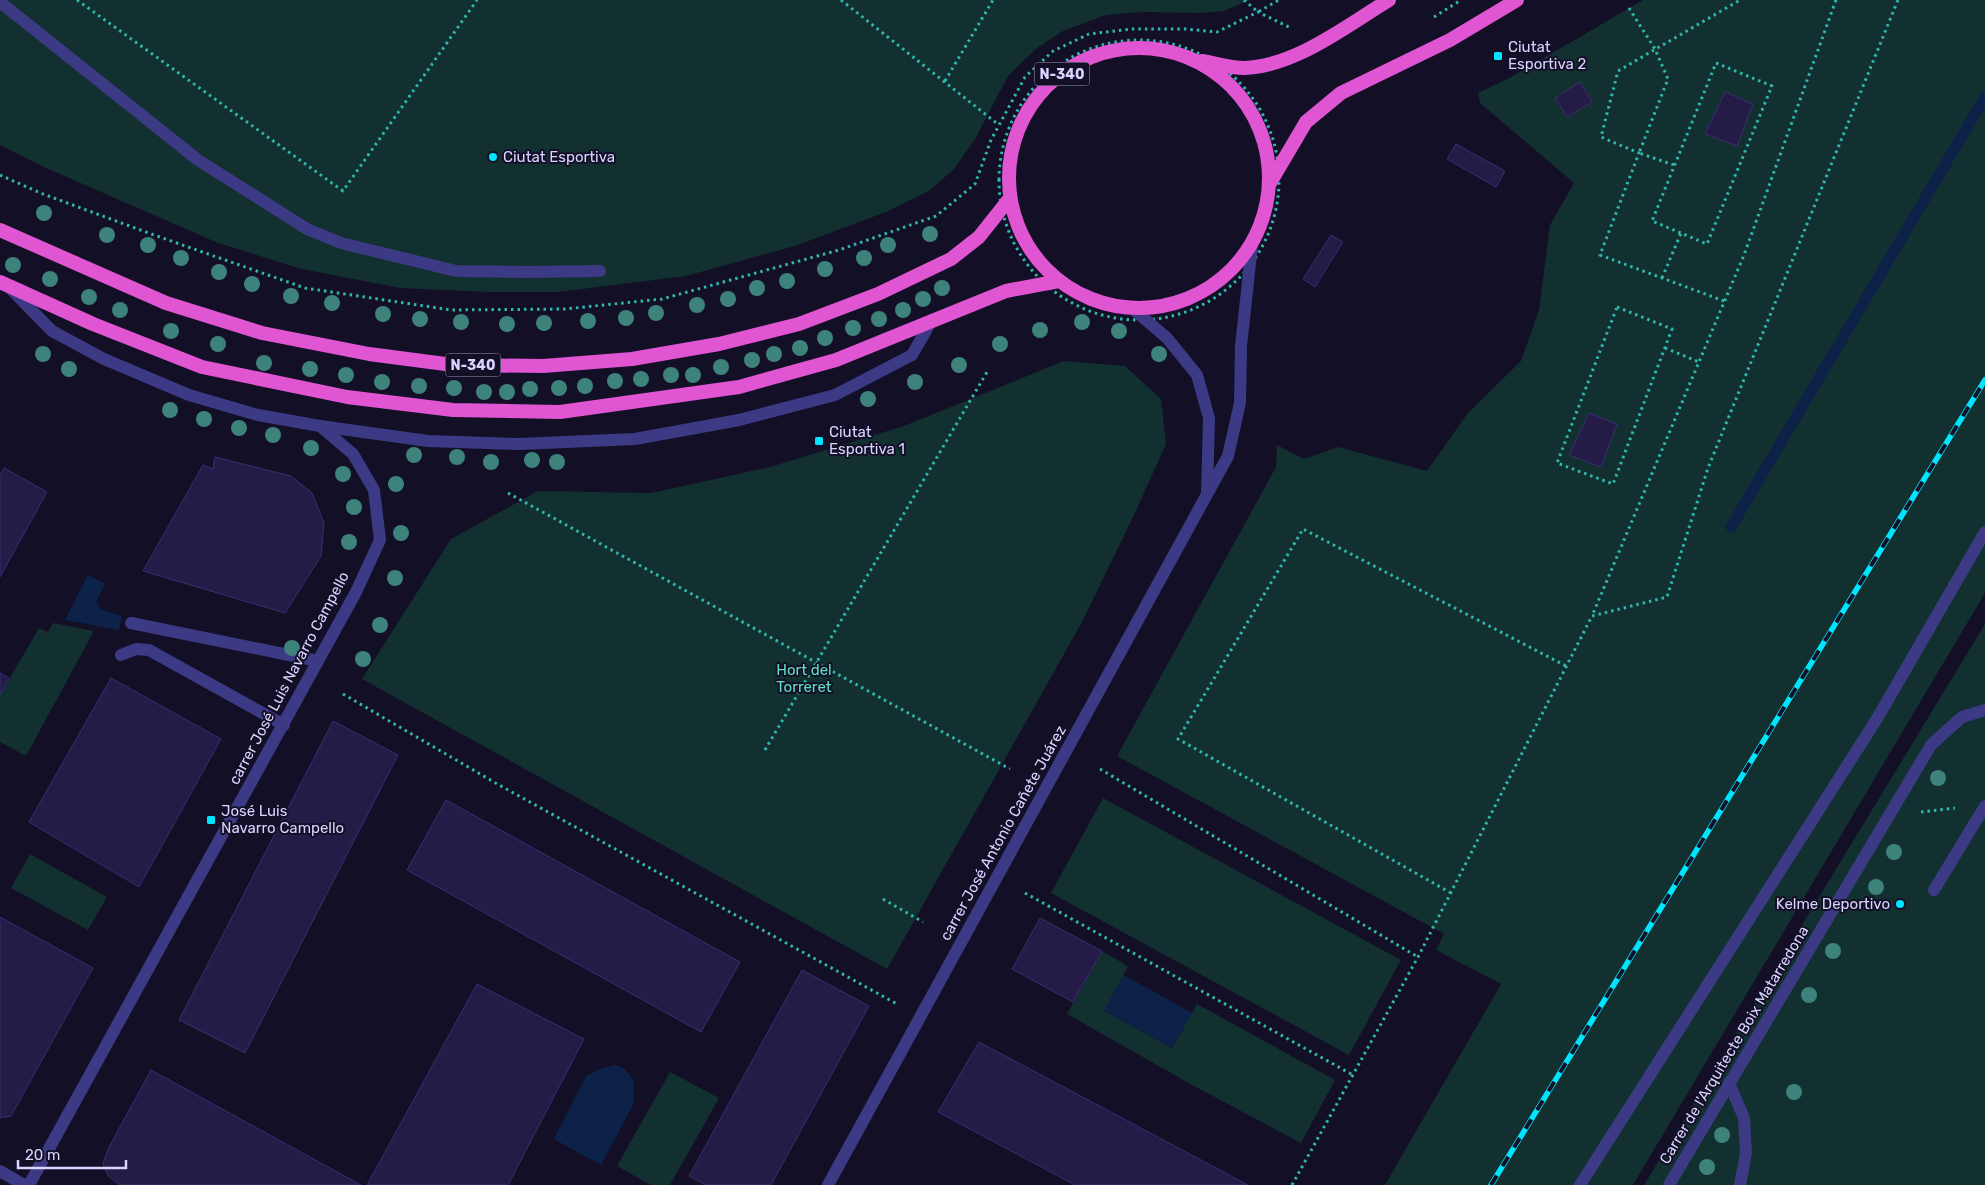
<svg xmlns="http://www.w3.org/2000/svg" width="1985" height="1185" viewBox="0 0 1985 1185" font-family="Rubik,sans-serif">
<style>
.green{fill:#12302f}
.water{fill:#0c2248}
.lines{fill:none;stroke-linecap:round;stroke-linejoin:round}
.stream{stroke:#0c2248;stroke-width:11}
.building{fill:#241b47;stroke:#3b2d73}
.path{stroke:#2fb8b0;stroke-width:3;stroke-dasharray:2.5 4;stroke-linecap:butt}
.service{stroke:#3d3a85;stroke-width:12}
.pedestrian{stroke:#3d3a85;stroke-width:12}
.minor{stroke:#3d3a85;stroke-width:12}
.trunk{stroke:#e055d1;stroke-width:14}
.rail-casing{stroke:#00e5ff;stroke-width:5.5}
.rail{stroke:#130f26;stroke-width:4;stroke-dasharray:11;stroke-linecap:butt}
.tree{fill:#3d827b}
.poi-dot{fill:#00e5ff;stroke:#130f26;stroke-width:2}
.labels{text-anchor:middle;stroke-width:4;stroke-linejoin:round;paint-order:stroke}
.shield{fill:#130f26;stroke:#9e99be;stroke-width:1}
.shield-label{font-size:14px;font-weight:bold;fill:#d9d4ff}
.poi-label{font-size:15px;fill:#d9d4ff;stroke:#130f26;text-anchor:start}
.park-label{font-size:15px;fill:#5fe0c0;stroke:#130f26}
.street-label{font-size:15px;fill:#d9d4ff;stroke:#130f26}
</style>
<rect width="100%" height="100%" fill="#130f26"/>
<path class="green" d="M0,0H1250L1224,11L1201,13L1143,12L1106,15L1063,31L1037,48L1008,76L975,139L954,169L929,191L886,212L795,246L686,276L558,292H489L400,288L302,269L218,243L46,168L0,145Z
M1643,0H1985V593L1633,1185H1385L1501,984L1436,950L1444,934L1117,756L1276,467L1277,445L1304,459L1338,447L1427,471L1467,414L1521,361L1539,310L1550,225L1574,183L1480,103L1478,93L1511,77Z
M1064,361L1125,366L1161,399L1166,444L1135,513L1082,622L887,969L362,679L451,539L538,491L651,493L770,467L904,426Z
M53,623L94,631L26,756L0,742V695L39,628L48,632Z
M1985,624V1185H1644Z
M1103,798L1401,960L1349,1055L1051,893Z
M30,854L107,897L88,930L11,888Z
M1102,951L1128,966L1105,1011L1172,1048L1197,1004L1335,1080L1301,1143L1194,1086L1067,1014Z
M670,1072L719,1098L670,1185H651L617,1166Z"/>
<path class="water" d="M88,575L105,584L96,602C100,612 112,613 122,616L119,630L65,620Z
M1124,975L1192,1013L1172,1048L1104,1010Z
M616,1065L626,1070L633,1080L634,1103L601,1165L554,1139L586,1076L602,1068Z"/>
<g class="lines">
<path class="stream" d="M1731,527L1985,97"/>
</g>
<path class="building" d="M1580,82L1592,102L1567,117L1555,98Z
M1725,92L1753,104L1737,146L1705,134Z
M1456,144L1505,171L1496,187L1447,159Z
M1331,235L1343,242L1315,287L1303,279Z
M1589,413L1617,424L1601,467L1569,455Z
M215,457L291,476L312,493L324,523L321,556L285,613L143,571L203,465L213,469Z
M4,468L47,492L0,577V475Z
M0,673L9,678L0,695Z
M111,678L221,739L139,887L29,822Z
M333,721L398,755L245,1053L179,1020Z
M446,800L740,962L701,1032L407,870Z
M0,917L93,968L11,1116L0,1118Z
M1040,918L1102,951L1073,1002L1012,969Z
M802,970L869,1006L771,1185H706L689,1176Z
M477,984L584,1039L508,1185H367Z
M979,1042L1248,1185H1075L938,1112Z
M151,1070L361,1185H120L108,1176L103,1164L108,1149Z"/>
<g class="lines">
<path class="path" d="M77,0L343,191L477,0
M841,0L999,125
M1244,0L1258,12L1279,0
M1836,0L1744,255L1592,616L1667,597L1708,468L1898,0
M1629,8L1655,49L1668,79L1639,153L1674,165
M1434,17L1461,0
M999 180a140 140 0 1 1 280 0a140 140 0 1 1-280 0Z
M1716,63L1772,86L1707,244L1652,221Z
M945,81L993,0
M0,175L43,194L154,235L305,288L451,310L565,309L662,299L839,250L936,216L975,184L991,140L1025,77L1053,51L1089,34L1132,29H1186L1217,32L1258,12L1291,28
M1662,278L1681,233
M1724,301L1600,255L1639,153L1601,137L1618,71L1740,0
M1617,307L1672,329L1613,484L1557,463Z
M1665,348L1699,362
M508,493L1010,769
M343,694L499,785L897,1004
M765,750L987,372
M1100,769L1418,957
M1921,812L1955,808
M1025,893L1353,1075
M1451,893L1178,739L1303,529L1566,666
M883,899L923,922
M1292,1185L1418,957L1592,616"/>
<path class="service" d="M0,2L198,160L307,229L341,243L456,271L526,272L600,271
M8,286L52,331L104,359L189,395L258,415L320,426L428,441L519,444L635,439L739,420L835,395L912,355L932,320
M131,623L318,661
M121,655L136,649L149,650L284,725
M1934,890L1985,806
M1729,1083L1744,1118L1746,1153L1740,1185
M1580,1185L1878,717L1985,532"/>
<path class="pedestrian" d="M1669,1185L1931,745L1962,717L1985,710"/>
<path class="minor" d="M1133,309L1167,338L1197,375L1209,418L1207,494
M0,1171L24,1185
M29,1185L356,592L380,540L374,490L353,454L320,426
M828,1185L1228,456L1240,403L1241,346L1252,245"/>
<path class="trunk" d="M1009 178a130 130 0 1 1 260 0a130 130 0 1 1-260 0Z
M1202,61C1215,63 1230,68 1244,68C1296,66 1346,26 1389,0
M1270,183L1306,122L1341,93L1450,40L1517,0
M0,230L166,303L262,333L369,354L453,365L543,366L632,359L719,344L799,324L878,294L951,259L979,237L1010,198
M0,282L93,324L202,367L347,397L453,410L560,412L739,387L836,360L1006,291L1059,281"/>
<defs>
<path id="rail" d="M1491,1185L1985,380"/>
</defs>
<use href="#rail" class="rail-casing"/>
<use href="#rail" class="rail"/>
</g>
<g class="tree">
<circle cx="44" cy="213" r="8"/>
<circle cx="930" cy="234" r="8"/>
<circle cx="107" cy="235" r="8"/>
<circle cx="148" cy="245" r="8"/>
<circle cx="888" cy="245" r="8"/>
<circle cx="181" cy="258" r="8"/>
<circle cx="864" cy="258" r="8"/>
<circle cx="13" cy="265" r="8"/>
<circle cx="825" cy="269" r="8"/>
<circle cx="219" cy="272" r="8"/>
<circle cx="50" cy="279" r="8"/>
<circle cx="787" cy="281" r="8"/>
<circle cx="252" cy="284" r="8"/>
<circle cx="757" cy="288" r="8"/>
<circle cx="942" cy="288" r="8"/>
<circle cx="291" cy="296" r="8"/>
<circle cx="89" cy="297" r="8"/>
<circle cx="728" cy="299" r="8"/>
<circle cx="923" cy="299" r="8"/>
<circle cx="332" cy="303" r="8"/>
<circle cx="697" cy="305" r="8"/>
<circle cx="120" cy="310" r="8"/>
<circle cx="903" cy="310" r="8"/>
<circle cx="656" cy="313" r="8"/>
<circle cx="383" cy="314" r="8"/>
<circle cx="626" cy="318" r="8"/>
<circle cx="420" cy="319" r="8"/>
<circle cx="879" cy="319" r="8"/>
<circle cx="588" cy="321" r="8"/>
<circle cx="461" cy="322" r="8"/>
<circle cx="1082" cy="322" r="8"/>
<circle cx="544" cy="323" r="8"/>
<circle cx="507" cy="324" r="8"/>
<circle cx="853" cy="328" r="8"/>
<circle cx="1040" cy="330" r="8"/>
<circle cx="171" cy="331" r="8"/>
<circle cx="1119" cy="331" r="8"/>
<circle cx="825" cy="338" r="8"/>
<circle cx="218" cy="344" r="8"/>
<circle cx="1000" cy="344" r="8"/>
<circle cx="800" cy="348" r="8"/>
<circle cx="43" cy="354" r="8"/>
<circle cx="774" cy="354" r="8"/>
<circle cx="1159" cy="354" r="8"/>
<circle cx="752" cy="360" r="8"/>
<circle cx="264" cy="363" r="8"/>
<circle cx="959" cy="365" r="8"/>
<circle cx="721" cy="367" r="8"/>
<circle cx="69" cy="369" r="8"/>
<circle cx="310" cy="369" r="8"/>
<circle cx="346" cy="375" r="8"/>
<circle cx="671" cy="375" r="8"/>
<circle cx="693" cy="375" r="8"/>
<circle cx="641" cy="379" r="8"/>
<circle cx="615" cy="381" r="8"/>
<circle cx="382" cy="382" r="8"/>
<circle cx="915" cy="382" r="8"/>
<circle cx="419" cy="386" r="8"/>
<circle cx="585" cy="386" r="8"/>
<circle cx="454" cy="388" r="8"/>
<circle cx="559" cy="388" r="8"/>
<circle cx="530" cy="389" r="8"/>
<circle cx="484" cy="392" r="8"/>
<circle cx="507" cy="392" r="8"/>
<circle cx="868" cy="399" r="8"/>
<circle cx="170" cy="410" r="8"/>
<circle cx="204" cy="419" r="8"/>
<circle cx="239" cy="428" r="8"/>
<circle cx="273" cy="435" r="8"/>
<circle cx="311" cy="448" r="8"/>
<circle cx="414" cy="455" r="8"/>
<circle cx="457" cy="457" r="8"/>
<circle cx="532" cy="460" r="8"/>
<circle cx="491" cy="462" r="8"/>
<circle cx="557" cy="462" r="8"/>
<circle cx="343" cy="474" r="8"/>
<circle cx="396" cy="484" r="8"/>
<circle cx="354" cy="507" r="8"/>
<circle cx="401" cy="533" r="8"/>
<circle cx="349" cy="542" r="8"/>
<circle cx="395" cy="578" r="8"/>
<circle cx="380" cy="625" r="8"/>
<circle cx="292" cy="648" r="8"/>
<circle cx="363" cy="659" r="8"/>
<circle cx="1938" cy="778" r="8"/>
<circle cx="1894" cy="852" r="8"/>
<circle cx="1876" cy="887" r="8"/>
<circle cx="1833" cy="951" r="8"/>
<circle cx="1809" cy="995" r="8"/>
<circle cx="1794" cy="1092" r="8"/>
<circle cx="1722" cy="1135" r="8"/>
<circle cx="1707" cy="1167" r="8"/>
</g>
<g class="poi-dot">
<rect x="1493" y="51" width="10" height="10" rx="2.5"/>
<circle cx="493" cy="157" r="5"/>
<rect x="814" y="436" width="10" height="10" rx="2.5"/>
<rect x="206" y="815" width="10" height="10" rx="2.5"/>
<circle cx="1900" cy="904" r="5"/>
</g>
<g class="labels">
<g class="shield">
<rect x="1034.5" y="62.5" width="55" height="23" rx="4"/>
<rect x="445.5" y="353.5" width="55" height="23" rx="4"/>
</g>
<g class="shield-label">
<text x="1062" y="79">N-340</text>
<text x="473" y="370">N-340</text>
</g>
<g class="poi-label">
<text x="1508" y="52">Ciutat<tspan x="1508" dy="17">Esportiva 2</tspan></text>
<text x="503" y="162">Ciutat Esportiva</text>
<text x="829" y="437">Ciutat<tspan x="829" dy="17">Esportiva 1</tspan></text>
<text x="221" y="816">José Luis<tspan x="221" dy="17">Navarro Campello</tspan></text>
<text x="1890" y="909" text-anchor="end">Kelme Deportivo</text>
</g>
<g class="park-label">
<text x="804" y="675">Hort del<tspan x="804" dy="17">Torreret</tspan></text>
</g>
<g class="street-label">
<text transform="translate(289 678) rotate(-62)" y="5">carrer José Luis Navarro Campello</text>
<text transform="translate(1003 833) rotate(-61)" y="5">carrer José Antonio Cañete Juárez</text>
<text transform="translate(1734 1045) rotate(-59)" y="5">Carrer de l'Arquitecte Boix Matarredona</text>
</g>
</g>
<path d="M18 1160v8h108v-8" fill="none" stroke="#d9d4ff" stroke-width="2.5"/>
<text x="25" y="1160" font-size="15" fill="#d9d4ff" stroke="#130f26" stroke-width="4" paint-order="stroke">20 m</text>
</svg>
